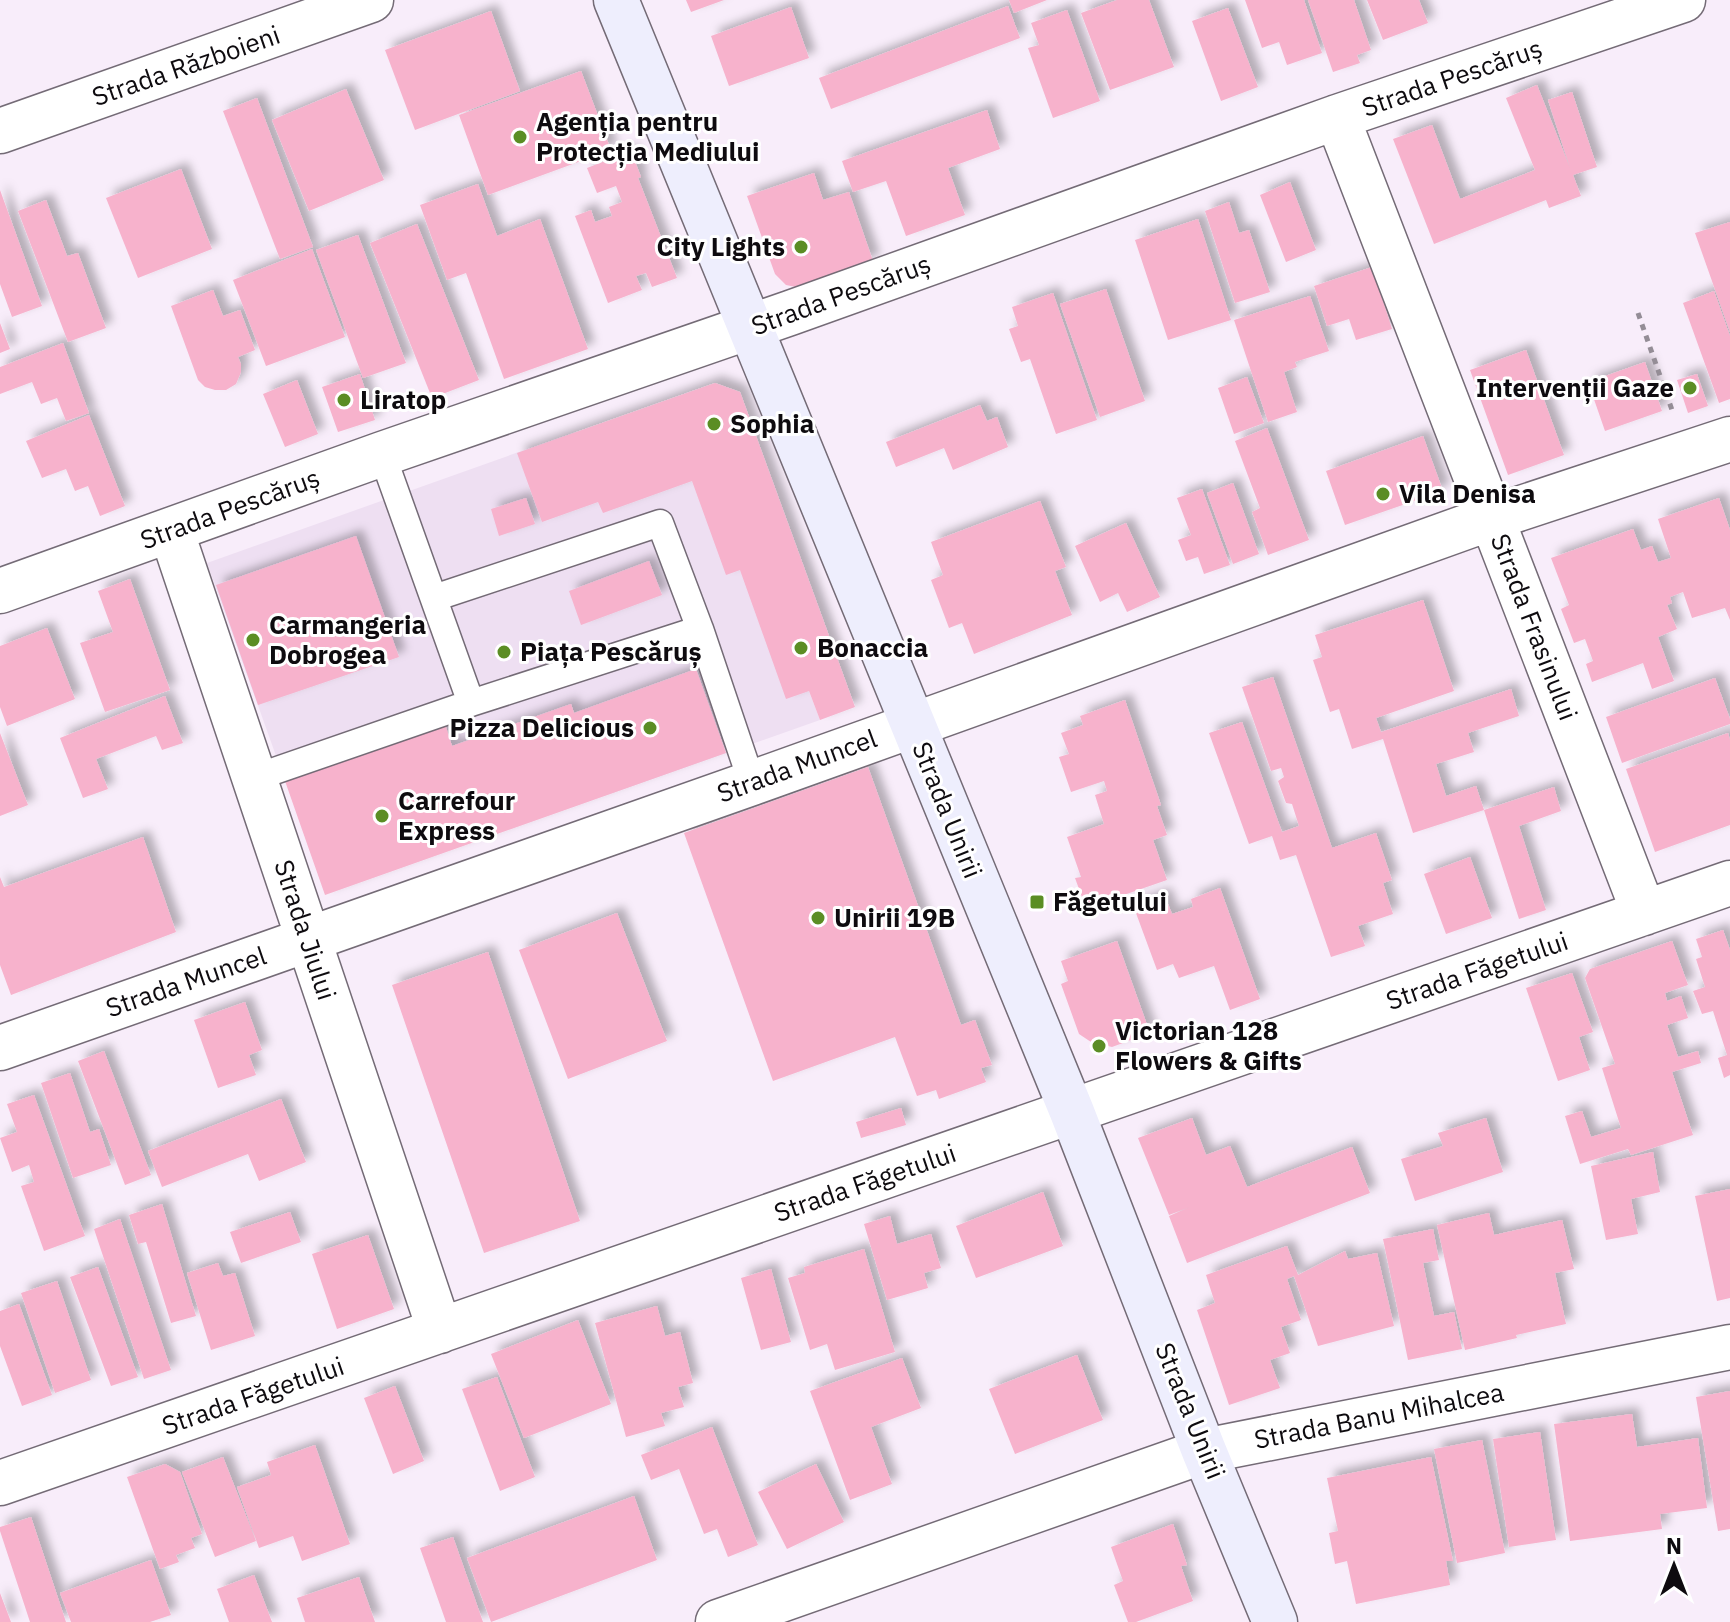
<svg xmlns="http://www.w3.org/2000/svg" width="1730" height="1622" viewBox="0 0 1730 1622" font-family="'IBM Plex Sans',sans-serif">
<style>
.built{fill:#eedff2}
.building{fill:#f7b2cc;filter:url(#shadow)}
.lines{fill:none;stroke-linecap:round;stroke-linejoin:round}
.lane-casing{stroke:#746b76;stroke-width:29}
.street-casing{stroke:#746b76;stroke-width:47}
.secondary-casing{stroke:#746b76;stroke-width:47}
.path{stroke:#948d96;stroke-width:5;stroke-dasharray:6 6;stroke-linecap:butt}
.lane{stroke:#fff;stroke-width:26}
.street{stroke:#fff;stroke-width:44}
.secondary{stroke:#eeeefd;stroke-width:44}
.poi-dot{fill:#5b8d24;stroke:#fff;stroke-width:3}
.labels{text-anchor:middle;stroke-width:6;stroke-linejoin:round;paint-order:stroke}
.street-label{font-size:26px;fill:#0e0b0f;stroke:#fff}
.poi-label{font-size:26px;font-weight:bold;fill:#0e0b0f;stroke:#fff;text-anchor:start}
</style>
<defs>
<filter id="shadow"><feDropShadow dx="7" dy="-7" stdDeviation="4" flood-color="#0004"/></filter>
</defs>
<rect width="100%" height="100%" fill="#f8edfa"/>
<path class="built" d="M575,432L599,501L693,480L740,569L809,691L820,720L604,796L571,704L466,783L444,724L285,781L207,563Z"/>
<path class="building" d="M686,0H724L691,12Z
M1009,0H1047L1014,13Z
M1117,0H1149L1174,67L1110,90L1081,13Z
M1245,0H1304L1322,53L1287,65L1279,42L1262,48Z
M1308,0H1354L1371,50L1357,55L1360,63L1333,72Z
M1367,0H1419L1428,23L1383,40Z
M1008,6L1020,38L831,109L819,78Z
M791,7L809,58L729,86L711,36Z
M1228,8L1258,87L1221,101L1192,21Z
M1067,10L1100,101L1053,118L1028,48L1039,45L1031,23Z
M491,11L520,91L415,130L385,50Z
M581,71L611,150L488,195L459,115Z
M1537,85L1570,168L1548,100L1572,92L1597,167L1573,175L1581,196L1549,208L1546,200L1434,244L1393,139L1432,125L1460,199L1535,170L1506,98Z
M346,89L384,180L309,211L272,120Z
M257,98L313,247L280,259L223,111Z
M987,110L1000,149L948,168L965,215L906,236L886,181L853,192L842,161Z
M631,151L641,177L638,178L677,278L652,287L646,273L636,276L642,290L608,303L575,216L591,210L595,222L612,216L609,207L622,202L616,186L597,193L587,168Z
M181,169L212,249L138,278L106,198Z
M814,173L823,200L849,192L873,261L805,286L796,287L786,285L775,274L747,196Z
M1290,182L1316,250L1286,262L1260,195Z
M478,184L497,236L540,219L588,349L504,379L466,273L447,280L420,205Z
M0,190L42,306L12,317L0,284Z
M46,200L67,256L78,253L106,328L68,342L18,211Z
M1229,202L1239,233L1249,230L1270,292L1235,303L1205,211Z
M1198,219L1231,320L1168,340L1135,240Z
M1730,222V332L1695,233Z
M417,224L479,380L432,398L370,243Z
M358,235L406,363L363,378L316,250Z
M312,249L345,337L266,366L233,280Z
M1372,267L1392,329L1356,340L1349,319L1327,326L1314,286Z
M1106,289L1145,401L1100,417L1060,304Z
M213,290L223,316L240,310L255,350L238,357L241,364V372L236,384L226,390H215L205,387L198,380L171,306Z
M1714,291L1730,336V399L1719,403L1683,303Z
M1053,293L1097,420L1056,434L1030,359L1021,362L1009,329L1018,326L1012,307Z
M1310,296L1329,351L1295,362L1297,367L1284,372L1297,412L1268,422L1234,320Z
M0,323L10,349L0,353Z
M63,343L89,413L66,421L57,398L41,404L32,382L0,394V367Z
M1526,350L1564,455L1508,475L1470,370Z
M1645,362L1662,411L1605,431L1588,382Z
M360,374L375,420L338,432L322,387Z
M1697,374L1708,406L1688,413L1677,380Z
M1247,377L1264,423L1234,434L1218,388Z
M297,380L318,434L285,447L263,394Z
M715,383L740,392L855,707L820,720L809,691L786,699L740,570L726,575L692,481L603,513L598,502L542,522L517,453Z
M980,405L987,421L997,417L1008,447L953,470L944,448L896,467L886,442Z
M89,415L125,506L100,516L88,486L75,491L66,469L42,478L26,441Z
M1267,428L1309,540L1268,555L1252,512L1260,508L1235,441Z
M1423,436L1443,491L1345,525L1326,471Z
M1233,483L1259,554L1233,564L1207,493Z
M1202,489L1230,565L1204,574L1198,557L1186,561L1178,540L1191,535L1177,498Z
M526,498L535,524L499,536L491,509Z
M1719,498L1730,530V620L1725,608L1692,618L1683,592L1670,597L1672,603L1667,605L1677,629L1658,637L1674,681L1652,689L1643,663L1592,682L1586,664L1593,661L1585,639L1574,643L1561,609L1569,605L1551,558L1633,529L1641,550L1652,546L1658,562L1671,558L1658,519Z
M1040,501L1066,567L1055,571L1072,615L974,654L962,623L949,628L931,580L943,575L931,542Z
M1126,523L1160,597L1127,612L1118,593L1100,602L1075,546Z
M356,536L399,657L258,705L216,585Z
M649,561L662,595L581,625L569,591Z
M130,579L170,690L105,712L80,643L113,632L98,591Z
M1423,600L1454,691L1376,718L1381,732L1511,689L1519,716L1468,733L1474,752L1436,764L1446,796L1476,786L1484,810L1413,833L1383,739L1352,749L1339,709L1330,712L1313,660L1322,657L1315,635Z
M47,628L75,699L7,726L0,707V646Z
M696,669L726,753L325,895L285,781L445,724L452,746L571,704L574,713Z
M1273,677L1332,848L1376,833L1392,880L1383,883L1393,914L1358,926L1365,946L1331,957L1296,855L1280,860L1272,836L1249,844L1209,733L1242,722L1282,832L1299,826L1292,804L1286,803L1278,781L1284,777L1281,768L1271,771L1242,687Z
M1715,678L1730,719V724L1622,763L1606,717Z
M165,696L183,743L162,750L156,736L96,759L108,789L83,798L60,738Z
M1125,700L1161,805L1157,806L1167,835L1153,840L1167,880L1086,908L1075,878L1081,877L1067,837L1104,824L1095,795L1107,791L1104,781L1071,792L1059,757L1069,754L1061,733L1083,725L1080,716Z
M0,733L28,805L0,816Z
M1728,733L1730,740V825L1655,852L1626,769Z
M868,767L961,1025L975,1020L992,1065L981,1068L986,1082L939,1099L936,1090L917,1096L895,1037L773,1081L684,833Z
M1554,787L1561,811L1519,826L1546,910L1519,919L1484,810Z
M143,837L176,932L11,995L0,965V877L4,887Z
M1470,857L1492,918L1446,934L1424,874Z
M1220,888L1260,999L1230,1010L1214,966L1179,978L1173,964L1157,970L1133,905L1164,894L1172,914L1193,907L1191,899Z
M617,913L667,1041L568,1079L519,950Z
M1723,930L1730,950V1075L1724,1078L1718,1058L1727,1055L1713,1011L1702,1014L1693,991L1705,987L1696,959L1702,957L1696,939Z
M1117,941L1150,1033L1112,1047L1091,1042L1079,1034L1061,984L1068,981L1061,961Z
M1672,941L1688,985L1665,993L1667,1001L1681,996L1688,1018L1667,1025L1678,1057L1698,1051L1701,1063L1672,1072L1693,1135L1631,1155L1628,1149L1580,1164L1565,1116L1582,1111L1591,1137L1621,1128L1602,1068L1615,1064L1585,978L1590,969Z
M488,952L580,1221L484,1253L392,985Z
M1572,973L1593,1032L1579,1037L1590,1070L1558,1081L1526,988Z
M245,1002L262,1050L249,1055L256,1075L218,1088L194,1020Z
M104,1051L151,1175L125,1185L78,1061Z
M70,1073L90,1132L99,1129L111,1165L73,1178L41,1083Z
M34,1095L85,1236L44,1251L21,1186L34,1182L29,1165L12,1172L0,1138L17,1132L7,1104Z
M281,1099L306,1162L259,1181L248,1154L162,1187L148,1151Z
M901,1108L906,1125L861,1138L856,1122Z
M1192,1118L1206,1155L1230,1146L1247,1187L1352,1147L1370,1193L1187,1263L1169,1216L1190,1207L1169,1215L1138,1138Z
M1486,1118L1503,1172L1415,1201L1401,1159L1443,1146L1438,1133Z
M1653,1152L1660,1192L1631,1199L1638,1234L1606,1240L1591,1166Z
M1730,1189V1298L1717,1301L1695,1196Z
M1043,1192L1063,1246L976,1278L956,1226Z
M162,1204L196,1316L171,1323L146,1242L138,1244L129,1215Z
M290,1212L301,1242L241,1263L230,1232Z
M1489,1213L1494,1235L1562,1220L1574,1269L1555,1273L1566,1324L1516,1335L1517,1338L1465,1350L1437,1225Z
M890,1216L897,1244L931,1234L941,1268L924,1273L928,1288L887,1300L864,1224Z
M120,1219L171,1370L144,1379L94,1229Z
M1433,1229L1439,1260L1423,1263L1434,1316L1454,1312L1462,1349L1408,1360L1383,1239Z
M368,1235L394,1309L337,1329L312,1254Z
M1287,1246L1298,1275L1345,1251L1348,1259L1377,1253L1394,1326L1318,1346L1294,1276L1287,1279L1301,1320L1281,1327L1290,1353L1270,1360L1280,1388L1229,1405L1197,1310L1215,1303L1206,1275Z
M864,1249L895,1352L835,1370L827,1344L810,1350L788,1278L805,1273L804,1267Z
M218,1263L223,1276L235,1273L255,1336L211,1350L187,1273Z
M98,1267L138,1377L111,1386L70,1277Z
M771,1269L791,1342L761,1350L741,1278Z
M57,1281L91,1380L55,1393L21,1293Z
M19,1304L52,1395L22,1406L0,1346V1311Z
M657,1306L665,1336L680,1332L693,1383L678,1387L684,1407L661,1413L665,1426L626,1437L595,1323Z
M578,1320L611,1404L524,1438L491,1354Z
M1077,1355L1103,1420L1015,1454L989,1389Z
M902,1358L921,1408L871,1427L892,1484L850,1500L810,1391Z
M497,1377L535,1477L500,1491L462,1389Z
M395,1386L424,1461L393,1474L364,1398Z
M1730,1391V1529L1718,1531L1696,1397Z
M1632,1414L1637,1447L1698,1438L1707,1508L1660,1514L1662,1529L1570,1541L1554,1424Z
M712,1427L758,1545L728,1557L717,1529L704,1534L679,1469L651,1480L641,1455Z
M1540,1432L1556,1540L1509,1547L1493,1439Z
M1482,1440L1505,1553L1457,1563L1434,1449Z
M315,1445L350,1544L302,1561L293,1536L259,1548L237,1487L271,1475L267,1462Z
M223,1457L256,1541L215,1557L182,1472Z
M1431,1457L1453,1561H1446L1450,1585L1356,1604L1347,1561L1335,1564L1329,1533L1338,1531L1327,1478Z
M165,1464L180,1472L202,1534L191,1538L195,1548L176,1555L179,1562L160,1569L127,1477Z
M816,1464L844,1522L787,1549L758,1492Z
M634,1496L657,1560L491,1622L467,1558Z
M31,1517L66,1622H30L0,1531V1527Z
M1173,1524L1187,1565L1181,1566L1193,1601L1136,1622H1128L1114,1585L1123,1581L1111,1547Z
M453,1537L483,1622H446L420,1548Z
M151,1560L171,1615L150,1622H71L60,1593Z
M254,1575L272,1622H229L217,1589Z
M359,1577L375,1622H305L297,1598Z
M0,1593L11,1622H0Z"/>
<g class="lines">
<defs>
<path id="lane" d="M434,598L660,523L700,629
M471,703L700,629L752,783
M254,778L471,703L382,454"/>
<path id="street" d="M1337,117L1644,913
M0,131L371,0
M171,530L440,1331
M0,591L382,454L790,313L1337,117L1683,0
M0,1048L752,783L1491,518L1730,439
M0,1483L1730,883
M718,1622L1204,1451L1730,1347"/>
<path id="secondary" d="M616,0L1072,1112L1204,1451L1275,1622"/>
</defs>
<use href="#lane" class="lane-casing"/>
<use href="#street" class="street-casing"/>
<use href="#secondary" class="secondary-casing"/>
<path class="path" d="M1638,313L1672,410"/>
<use href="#lane" class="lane"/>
<use href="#street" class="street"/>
<use href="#secondary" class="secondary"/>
</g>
<g class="poi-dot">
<circle cx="520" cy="137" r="8"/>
<circle cx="801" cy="247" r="8"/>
<circle cx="1690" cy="388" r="8"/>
<circle cx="344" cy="400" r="8"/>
<circle cx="714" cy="424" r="8"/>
<circle cx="1383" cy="494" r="8"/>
<circle cx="253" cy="640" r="8"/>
<circle cx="801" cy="648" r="8"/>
<circle cx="504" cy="652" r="8"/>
<circle cx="650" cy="728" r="8"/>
<circle cx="382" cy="816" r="8"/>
<rect x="1029" y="894" width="16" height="16" rx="4"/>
<circle cx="818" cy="918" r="8"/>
<circle cx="1099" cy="1046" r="8"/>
</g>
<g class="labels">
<g class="street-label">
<text transform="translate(186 66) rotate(-19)" y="9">Strada Războieni</text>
<text transform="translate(1452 78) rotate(-19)" y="9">Strada Pescăruș</text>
<text transform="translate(841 295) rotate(-20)" y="9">Strada Pescăruș</text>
<text transform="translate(230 509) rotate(-20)" y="9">Strada Pescăruș</text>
<text transform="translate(1534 627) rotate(69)" y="9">Strada Frasinului</text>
<text transform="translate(797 766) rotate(-20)" y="9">Strada Muncel</text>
<text transform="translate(947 810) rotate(68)" y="9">Strada Unirii</text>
<text transform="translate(305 930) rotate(72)" y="9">Strada Jiului</text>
<text transform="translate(1477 971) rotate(-19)" y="9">Strada Făgetului</text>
<text transform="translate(186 982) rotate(-19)" y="9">Strada Muncel</text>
<text transform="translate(865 1183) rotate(-19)" y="9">Strada Făgetului</text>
<text transform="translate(253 1396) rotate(-19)" y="9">Strada Făgetului</text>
<text transform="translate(1190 1411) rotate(68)" y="9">Strada Unirii</text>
<text transform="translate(1379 1416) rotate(-11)" y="9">Strada Banu Mihalcea</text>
</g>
<g class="poi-label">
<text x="536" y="131">Agenția pentru<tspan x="536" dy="30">Protecția Mediului</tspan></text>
<text x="785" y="256" text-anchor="end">City Lights</text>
<text x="1674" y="397" text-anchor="end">Intervenții Gaze</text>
<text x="360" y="409">Liratop</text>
<text x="730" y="433">Sophia</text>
<text x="1399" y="503">Vila Denisa</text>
<text x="269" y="634">Carmangeria<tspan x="269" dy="30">Dobrogea</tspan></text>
<text x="817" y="657">Bonaccia</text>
<text x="520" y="661">Piața Pescăruș</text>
<text x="634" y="737" text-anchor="end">Pizza Delicious</text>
<text x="398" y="810">Carrefour<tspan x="398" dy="30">Express</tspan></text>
<text x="1053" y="911">Făgetului</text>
<text x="834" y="927">Unirii 19B</text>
<text x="1115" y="1040">Victorian 128<tspan x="1115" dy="30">Flowers &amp; Gifts</tspan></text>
</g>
</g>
<g transform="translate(1674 1566)" stroke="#ffffff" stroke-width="6" paint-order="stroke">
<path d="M0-6L14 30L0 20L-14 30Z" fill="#0e0b0f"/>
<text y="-12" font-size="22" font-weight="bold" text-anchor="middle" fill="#0e0b0f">N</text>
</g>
</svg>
